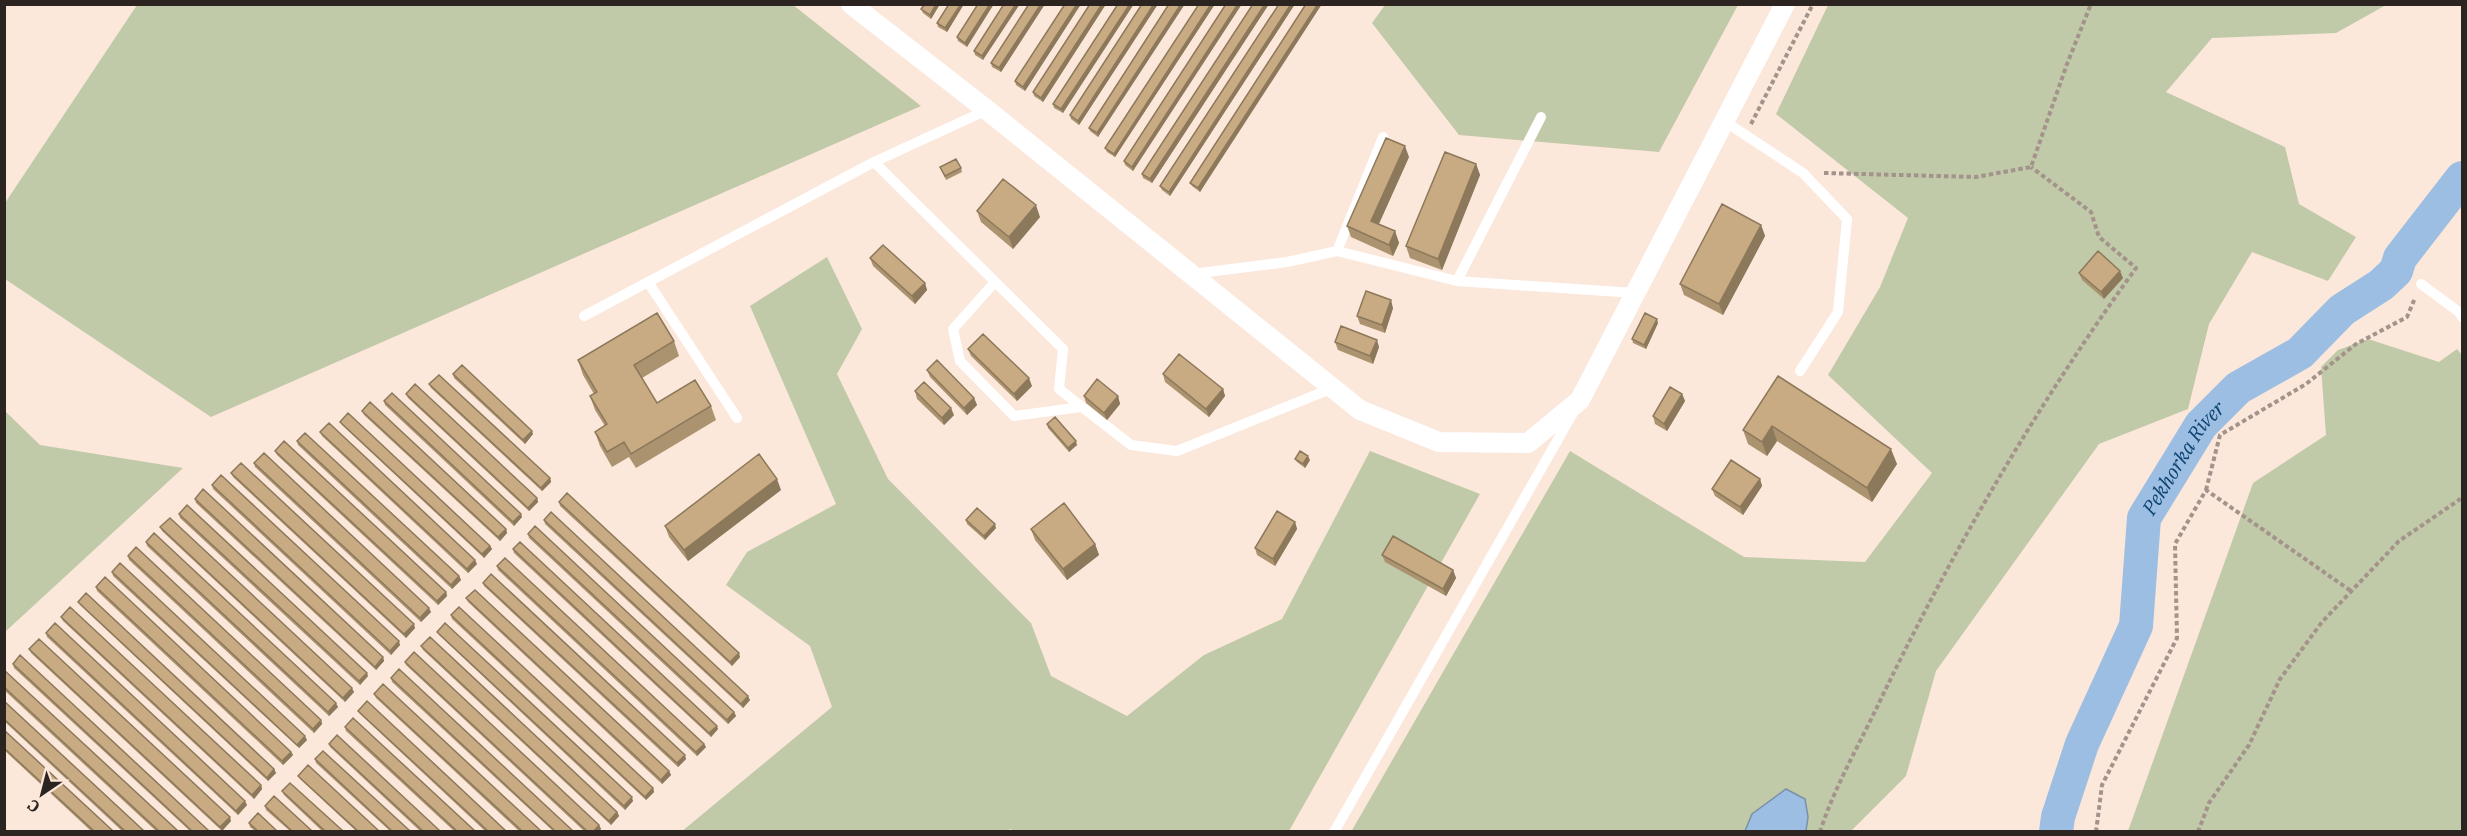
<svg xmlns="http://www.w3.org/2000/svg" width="2467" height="836" viewBox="0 0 2467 836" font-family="'IBM Plex Serif',serif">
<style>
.green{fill:#c1caa8}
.water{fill:#9bbee2;stroke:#7a90a8;stroke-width:1.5}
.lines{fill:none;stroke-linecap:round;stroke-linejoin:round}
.river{stroke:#9bbee2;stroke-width:34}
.path{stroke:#a3938b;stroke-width:4;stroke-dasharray:4.5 3;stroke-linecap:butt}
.lane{stroke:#fff;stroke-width:10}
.street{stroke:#fff;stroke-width:20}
.wall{fill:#ac9370}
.shaded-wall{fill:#8c785b}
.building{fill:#c8ab82;stroke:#8c785b;stroke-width:1.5}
.labels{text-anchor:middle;stroke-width:4.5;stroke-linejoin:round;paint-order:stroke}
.water-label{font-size:20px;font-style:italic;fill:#0f4371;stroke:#fce7db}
</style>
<rect width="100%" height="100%" fill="#fce7db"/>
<path class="green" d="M137,5H793L921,106L211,417L5,279V203Z
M1385,5H1738L1659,152L1459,135L1372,23Z
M1828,5H2386L2336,33L2212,38L2166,92L2285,147L2299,204L2356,237L2328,281L2252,252L2209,324L2188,409L2099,444L1936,671L1906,776L1851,831L1351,832L1570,451L1744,557L1865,562L1932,473L1828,375L1880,287L1908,218L1776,114Z
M827,257L862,329L837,374L888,479L1031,623L1051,676L1127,716L1204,655L1282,619L1370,451L1480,494L1289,831L1014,832L1011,829L1002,832H681L832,707L810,646L726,585L747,552L836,504L750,306Z
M2368,339L2439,362L2457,349L2462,355V831H2128L2253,483L2326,435L2321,367L2338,350Z
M5,411L40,445L183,468L5,632Z"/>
<path class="water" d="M1786,789L1805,799L1808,817L1806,831H1745L1752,814Z"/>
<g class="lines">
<path class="river" id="s1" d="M2056,832L2058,817L2082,744L2136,626L2144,518L2201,425L2238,388L2300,353L2342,310L2381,285L2396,271L2400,258L2462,178"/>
<path class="path" d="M1751,124L1813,4
M1824,173L1976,177L2031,167L2067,64L2091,4
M2206,490L2220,435L2306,384L2356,344L2407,317L2415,298
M1820,832C1833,790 1860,743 1879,703C1952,551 2037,405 2136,268L2099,237L2091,212L2031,167
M2096,832L2102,785L2177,638L2175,544L2206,490L2351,591
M2198,832L2209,803L2249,745L2280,679L2322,622L2399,541L2459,500L2462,496"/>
<path class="lane" d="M1724,121L1803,173L1847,219L1838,312L1800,371
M874,162L1063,349L1059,389L1131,445L1177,451L1333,388
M1337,251L1457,281L1635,293
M1192,274L1287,262L1337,251L1383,137
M1457,281L1541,117
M648,282L737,418
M995,282L953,329L960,361L1014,416L1081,407
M2421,284L2459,312L2462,317
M584,316L874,162L987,110
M1334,832L1573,413"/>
<path class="street" d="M851,4L987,110L1360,410L1439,442L1528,443L1580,400L1785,4"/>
</g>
<path class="wall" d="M925,4H940L931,19L923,13L921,9Z
M949,4H964L947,32L938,27L937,23Z
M978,4L967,47L958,41L957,37Z
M1004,4L983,60L975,55L974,51Z
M1029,4H1045L1001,72L992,67L991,63Z
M1065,4H1081L1025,91L1016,85L1015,81Z
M1090,4H1106L1043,102L1034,96L1033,92Z
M1118,4L1063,113L1054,108L1053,104Z
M1142,4H1158L1079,125L1071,119L1070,115Z
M1169,4L1098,137L1090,131L1089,128Z
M1199,4H1215L1115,157L1107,152L1105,148Z
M1226,4L1133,171L1125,165L1124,161Z
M1253,4H1269L1152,183L1143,178L1142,174Z
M1279,4H1295L1170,196L1162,190L1160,186Z
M1306,4L1200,192L1192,186L1190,183Z
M1409,157L1379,224L1395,231L1399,243L1393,256L1351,237L1347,226Z
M1476,164L1480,175L1442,270L1410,258L1406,246Z
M940,167L961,168L962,172L946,180Z
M977,211L1040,217L1013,249L981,222Z
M1761,225L1765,236L1723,315L1684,295L1680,284Z
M870,258L925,283L927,290L915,304L873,266Z
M2079,273L2123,278L2104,299L2082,280Z
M1393,308L1385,333L1360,324L1357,316Z
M1658,323L1646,349L1633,343L1632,339Z
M674,341L679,356L642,378L657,403L711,406L716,420L636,468L629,457L612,467L600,446L595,432L605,426L595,410L590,396L594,394L583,375L578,360Z
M1335,342L1379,347L1373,364L1338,350Z
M968,349L1032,386L1017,401L971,356Z
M927,370L974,398L977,405L967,415L930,377Z
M453,374L533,434L525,444L454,378Z
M1163,374L1223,389L1225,396L1209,417L1165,382Z
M1778,376L1897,464L1872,502L1777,441L1767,456L1748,444L1743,430Z
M429,384L550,478L551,482L542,491L431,388Z
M915,391L954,415L944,425L917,399Z
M406,394L537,498L538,502L529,511L408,398Z
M1682,394L1685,401L1667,431L1655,424L1653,416Z
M1084,396H1118L1120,404L1107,420L1086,403Z
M384,401L522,517L514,526L385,405Z
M362,411L506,529L507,533L500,541L364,415Z
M340,422L490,546L492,549L484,558L342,425Z
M1047,424L1077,445L1069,452L1048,428Z
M320,432L477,564L468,573L322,436Z
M297,441L459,576L461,580L452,589L298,445Z
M275,451L446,592L447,596L438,605L277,455Z
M1295,459L1310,460L1305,468L1297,462Z
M254,463L431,612L421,622L255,467Z
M231,473L415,628L406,638L233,477Z
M1760,479L1762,486L1743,515L1715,496L1712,489Z
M212,485L400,645L391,655L213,489Z
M781,490L688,561L669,537L665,526Z
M195,499L383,657L384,661L376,670L196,503Z
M559,502L740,657L732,666L560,506Z
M179,514L368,676L360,685L180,518Z
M544,520L750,700L743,708L545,524Z
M966,520L996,528L985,540L967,524Z
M1295,522L1297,529L1275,566L1257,555L1255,548Z
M160,527L354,692L345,702L162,531Z
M1031,529L1095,544L1099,555L1067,580L1035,540Z
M528,534L734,712L736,716L728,724L529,538Z
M146,542L338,707L329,716L147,546Z
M513,549L718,729L711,737L514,553Z
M1382,555L1453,570L1456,578L1446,596L1385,562Z
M128,556L321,720L322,724L314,733L129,560Z
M497,566L704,744L706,747L697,756L498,570Z
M112,572L307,740L299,748L113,576Z
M483,583L686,759L678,767L484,586Z
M96,587L291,752L293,755L283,765L97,591Z
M466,598L669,771L671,775L662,784L468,602Z
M78,602L274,769L276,773L268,781L80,605Z
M451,615L653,788L654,792L646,800L452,619Z
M61,617L261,785L262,789L254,799L63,621Z
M437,632L633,801L625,810L439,635Z
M46,633L247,805L238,815L47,637Z
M421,646L617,812L619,816L611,825L423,650Z
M29,649L231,821L222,831L31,653Z
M405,662L599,825L601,829L599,831H584L406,665Z
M13,664L209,831H190L14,668Z
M4,670L178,831H156L4,690Z
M391,678L573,831H553L392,682Z
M374,694L541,831H519L376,698Z
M4,701L144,831H122L4,721Z
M358,711L506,831H485L360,714Z
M345,727L475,831H454L346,731Z
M4,730L113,831H91L4,750Z
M329,744L440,831H420L330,747Z
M315,759L410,831H390L316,763Z
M298,776L379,831H356L300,779Z
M282,791L343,831H322L284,795Z
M265,806L312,831H290L266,810Z
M249,823L277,831H255L250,827Z"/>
<path class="shaded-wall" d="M936,4H940L931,19L930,15Z
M961,4H964L947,32L945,28Z
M990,4H994L967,47L965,43Z
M1016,4H1020L983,60L982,56Z
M1041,4H1045L1001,72L999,68Z
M1077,4H1081L1025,91L1023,87Z
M1102,4H1106L1043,102L1041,98Z
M1130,4H1134L1063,113L1061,109Z
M1154,4H1158L1079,125L1078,121Z
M1181,4H1185L1098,137L1097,133Z
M1211,4H1215L1115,157L1114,154Z
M1238,4H1242L1133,171L1132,167Z
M1265,4H1269L1152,183L1150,179Z
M1291,4H1295L1170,196L1169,192Z
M1318,4H1322L1200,192L1198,188Z
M1405,146L1409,157L1375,232L1371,221Z
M1476,164L1480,175L1442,270L1438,259Z
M1036,205L1040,217L1013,249L1009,237Z
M1761,225L1765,236L1723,315L1719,304Z
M1395,231L1399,243L1393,256L1389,245Z
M2120,271L2123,278L2104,299L2101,292Z
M925,283L927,290L915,304L912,296Z
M1391,300L1393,308L1385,333L1382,325Z
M1657,319L1658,323L1646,349L1644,345Z
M1377,340L1379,347L1373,364L1370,356Z
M1029,378L1032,386L1017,401L1014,394Z
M1223,389L1225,396L1209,417L1206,409Z
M1682,394L1685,401L1667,431L1664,424Z
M1118,396L1120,404L1107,420L1104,413Z
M974,398L977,405L967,415L964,408Z
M951,408L954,415L944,425L942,418Z
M1772,426L1777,441L1767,456L1762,442Z
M532,431L533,434L525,444L523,440Z
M1076,441L1077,445L1069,452L1068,448Z
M1891,449L1897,464L1872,502L1867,488Z
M1308,456L1310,460L1305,468L1303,464Z
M550,478L551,482L542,491L541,488Z
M777,479L781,490L688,561L684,550Z
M1760,479L1762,486L1743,515L1740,507Z
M537,498L538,502L529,511L528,508Z
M521,514L522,517L514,526L513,522Z
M1295,522L1297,529L1275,566L1273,559Z
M995,524L996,528L985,540L984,536Z
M506,529L507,533L500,541L498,537Z
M1095,544L1099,555L1067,580L1063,569Z
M490,546L492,549L484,558L482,554Z
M475,560L477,564L468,573L467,569Z
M1453,570L1456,578L1446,596L1443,589Z
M459,576L461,580L452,589L451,585Z
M446,592L447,596L438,605L437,601Z
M429,608L431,612L421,622L420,618Z
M414,624L415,628L406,638L404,634Z
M399,641L400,645L391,655L390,651Z
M739,653L740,657L732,666L730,662Z
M383,657L384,661L376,670L375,667Z
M367,673L368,676L360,685L359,681Z
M352,688L354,692L345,702L343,698Z
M748,696L750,700L743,708L741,704Z
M336,703L338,707L329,716L328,712Z
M734,712L736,716L728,724L727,720Z
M321,720L322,724L314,733L313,729Z
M717,726L718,729L711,737L709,733Z
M305,736L307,740L299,748L297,745Z
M704,744L706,747L697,756L696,752Z
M291,752L293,755L283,765L282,761Z
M685,755L686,759L678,767L677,763Z
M274,769L276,773L268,781L267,778Z
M669,771L671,775L662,784L661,780Z
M261,785L262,789L254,799L252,795Z
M653,788L654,792L646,800L645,797Z
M632,797L633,801L625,810L624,806Z
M245,801L247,805L238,815L236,811Z
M617,812L619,816L611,825L609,821Z
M230,817L231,821L222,831L220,827Z
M599,825L601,829L599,831H594Z"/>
<path class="building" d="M925,4H936L930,15L921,9Z
M949,4H961L945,28L937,23Z
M978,4H990L965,43L957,37Z
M1004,4H1016L982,56L974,51Z
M1029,4H1041L999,68L991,63Z
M1065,4H1077L1023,87L1015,81Z
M1090,4H1102L1041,98L1033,92Z
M1118,4H1130L1061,109L1053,104Z
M1142,4H1154L1078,121L1070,115Z
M1169,4H1181L1097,133L1089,128Z
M1199,4H1211L1114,154L1105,148Z
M1226,4H1238L1132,167L1124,161Z
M1253,4H1265L1150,179L1142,174Z
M1279,4H1291L1169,192L1160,186Z
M1306,4H1318L1198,188L1190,183Z
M1386,138L1405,146L1371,221L1395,231L1389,245L1347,226Z
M1445,152L1476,164L1438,259L1406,246Z
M956,159L961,168L945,176L940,167Z
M1003,179L1036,205L1009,237L977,211Z
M1722,204L1761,225L1719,304L1680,284Z
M883,245L925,283L912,296L870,258Z
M2098,251L2120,271L2101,292L2079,273Z
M1366,291L1391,300L1382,325L1357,316Z
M657,313L674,341L634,365L657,403L695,380L711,406L631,454L624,442L607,452L595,432L607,424L590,396L597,392L578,360Z
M1645,313L1657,319L1644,345L1632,339Z
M1341,326L1377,340L1370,356L1335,342Z
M983,334L1029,378L1014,394L968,349Z
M1179,354L1223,389L1206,409L1163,374Z
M937,360L974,398L964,408L927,370Z
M462,365L532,431L523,440L453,374Z
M439,375L550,478L541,488L429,384Z
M1778,376L1891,449L1867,488L1772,426L1762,442L1743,430Z
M1097,379L1118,396L1104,413L1084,396Z
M924,382L951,408L942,418L915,391Z
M415,384L537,498L528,508L406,394Z
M1670,387L1682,394L1664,424L1653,416Z
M392,393L521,514L513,522L384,401Z
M370,402L506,529L498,537L362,411Z
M348,413L490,546L482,554L340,422Z
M1055,417L1076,441L1068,448L1047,424Z
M329,423L475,560L467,569L320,432Z
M305,433L459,576L451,585L297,441Z
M284,441L446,592L437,601L275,451Z
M1300,451L1308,456L1303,464L1295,459Z
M264,453L429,608L420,618L254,463Z
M759,454L777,479L684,550L665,526Z
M1731,460L1760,479L1740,507L1712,489Z
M241,463L414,624L404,634L231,473Z
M221,475L399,641L390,651L212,485Z
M203,489L383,657L375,667L195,499Z
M567,493L739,653L730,662L559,502Z
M1064,503L1095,544L1063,569L1031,529Z
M187,505L367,673L359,681L179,514Z
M977,508L995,524L984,536L966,520Z
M1277,511L1295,522L1273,559L1255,548Z
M551,512L748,696L741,704L544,520Z
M170,518L352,688L343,698L160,527Z
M535,526L734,712L727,720L528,534Z
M154,533L336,703L328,712L146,542Z
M1393,536L1453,570L1443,589L1382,555Z
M520,542L717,726L709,733L513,549Z
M136,547L321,720L313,729L128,556Z
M505,558L704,744L696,752L497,566Z
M120,563L305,736L297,745L112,572Z
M491,574L685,755L677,763L483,583Z
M105,577L291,752L282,761L96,587Z
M475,590L669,771L661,780L466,598Z
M86,593L274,769L267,778L78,602Z
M70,607L261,785L252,795L61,617Z
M459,607L653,788L645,797L451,615Z
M55,623L245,801L236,811L46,633Z
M445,623L632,797L624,806L437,632Z
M430,637L617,812L609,821L421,646Z
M39,639L230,817L220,827L29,649Z
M414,652L599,825L594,831H587L405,662Z
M20,655L209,831H192L13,664Z
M399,669L573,831H555L391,678Z
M4,670L178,831H159L4,687Z
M383,684L541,831H522L374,694Z
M4,701L144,831H125L4,719Z
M367,701L506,831H488L358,711Z
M353,718L475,831H457L345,727Z
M4,730L113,831H94L4,748Z
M337,735L440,831H423L329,744Z
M323,751L410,831H392L315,759Z
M308,765L379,831H358L298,776Z
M290,783L343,831H325L282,791Z
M274,796L312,831H292L265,806Z
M258,813L277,831H258L249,823Z"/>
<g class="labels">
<g class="water-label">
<text dy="7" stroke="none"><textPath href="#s1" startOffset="402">Pekhorka River</textPath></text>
</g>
</g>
<rect width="2467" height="836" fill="none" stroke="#2c2420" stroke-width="12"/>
<g transform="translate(42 794) rotate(215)" stroke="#fce7db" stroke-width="4.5" paint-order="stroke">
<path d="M0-4.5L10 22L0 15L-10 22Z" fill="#2c2420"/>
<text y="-9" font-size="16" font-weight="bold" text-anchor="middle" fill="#2c2420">С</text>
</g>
</svg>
